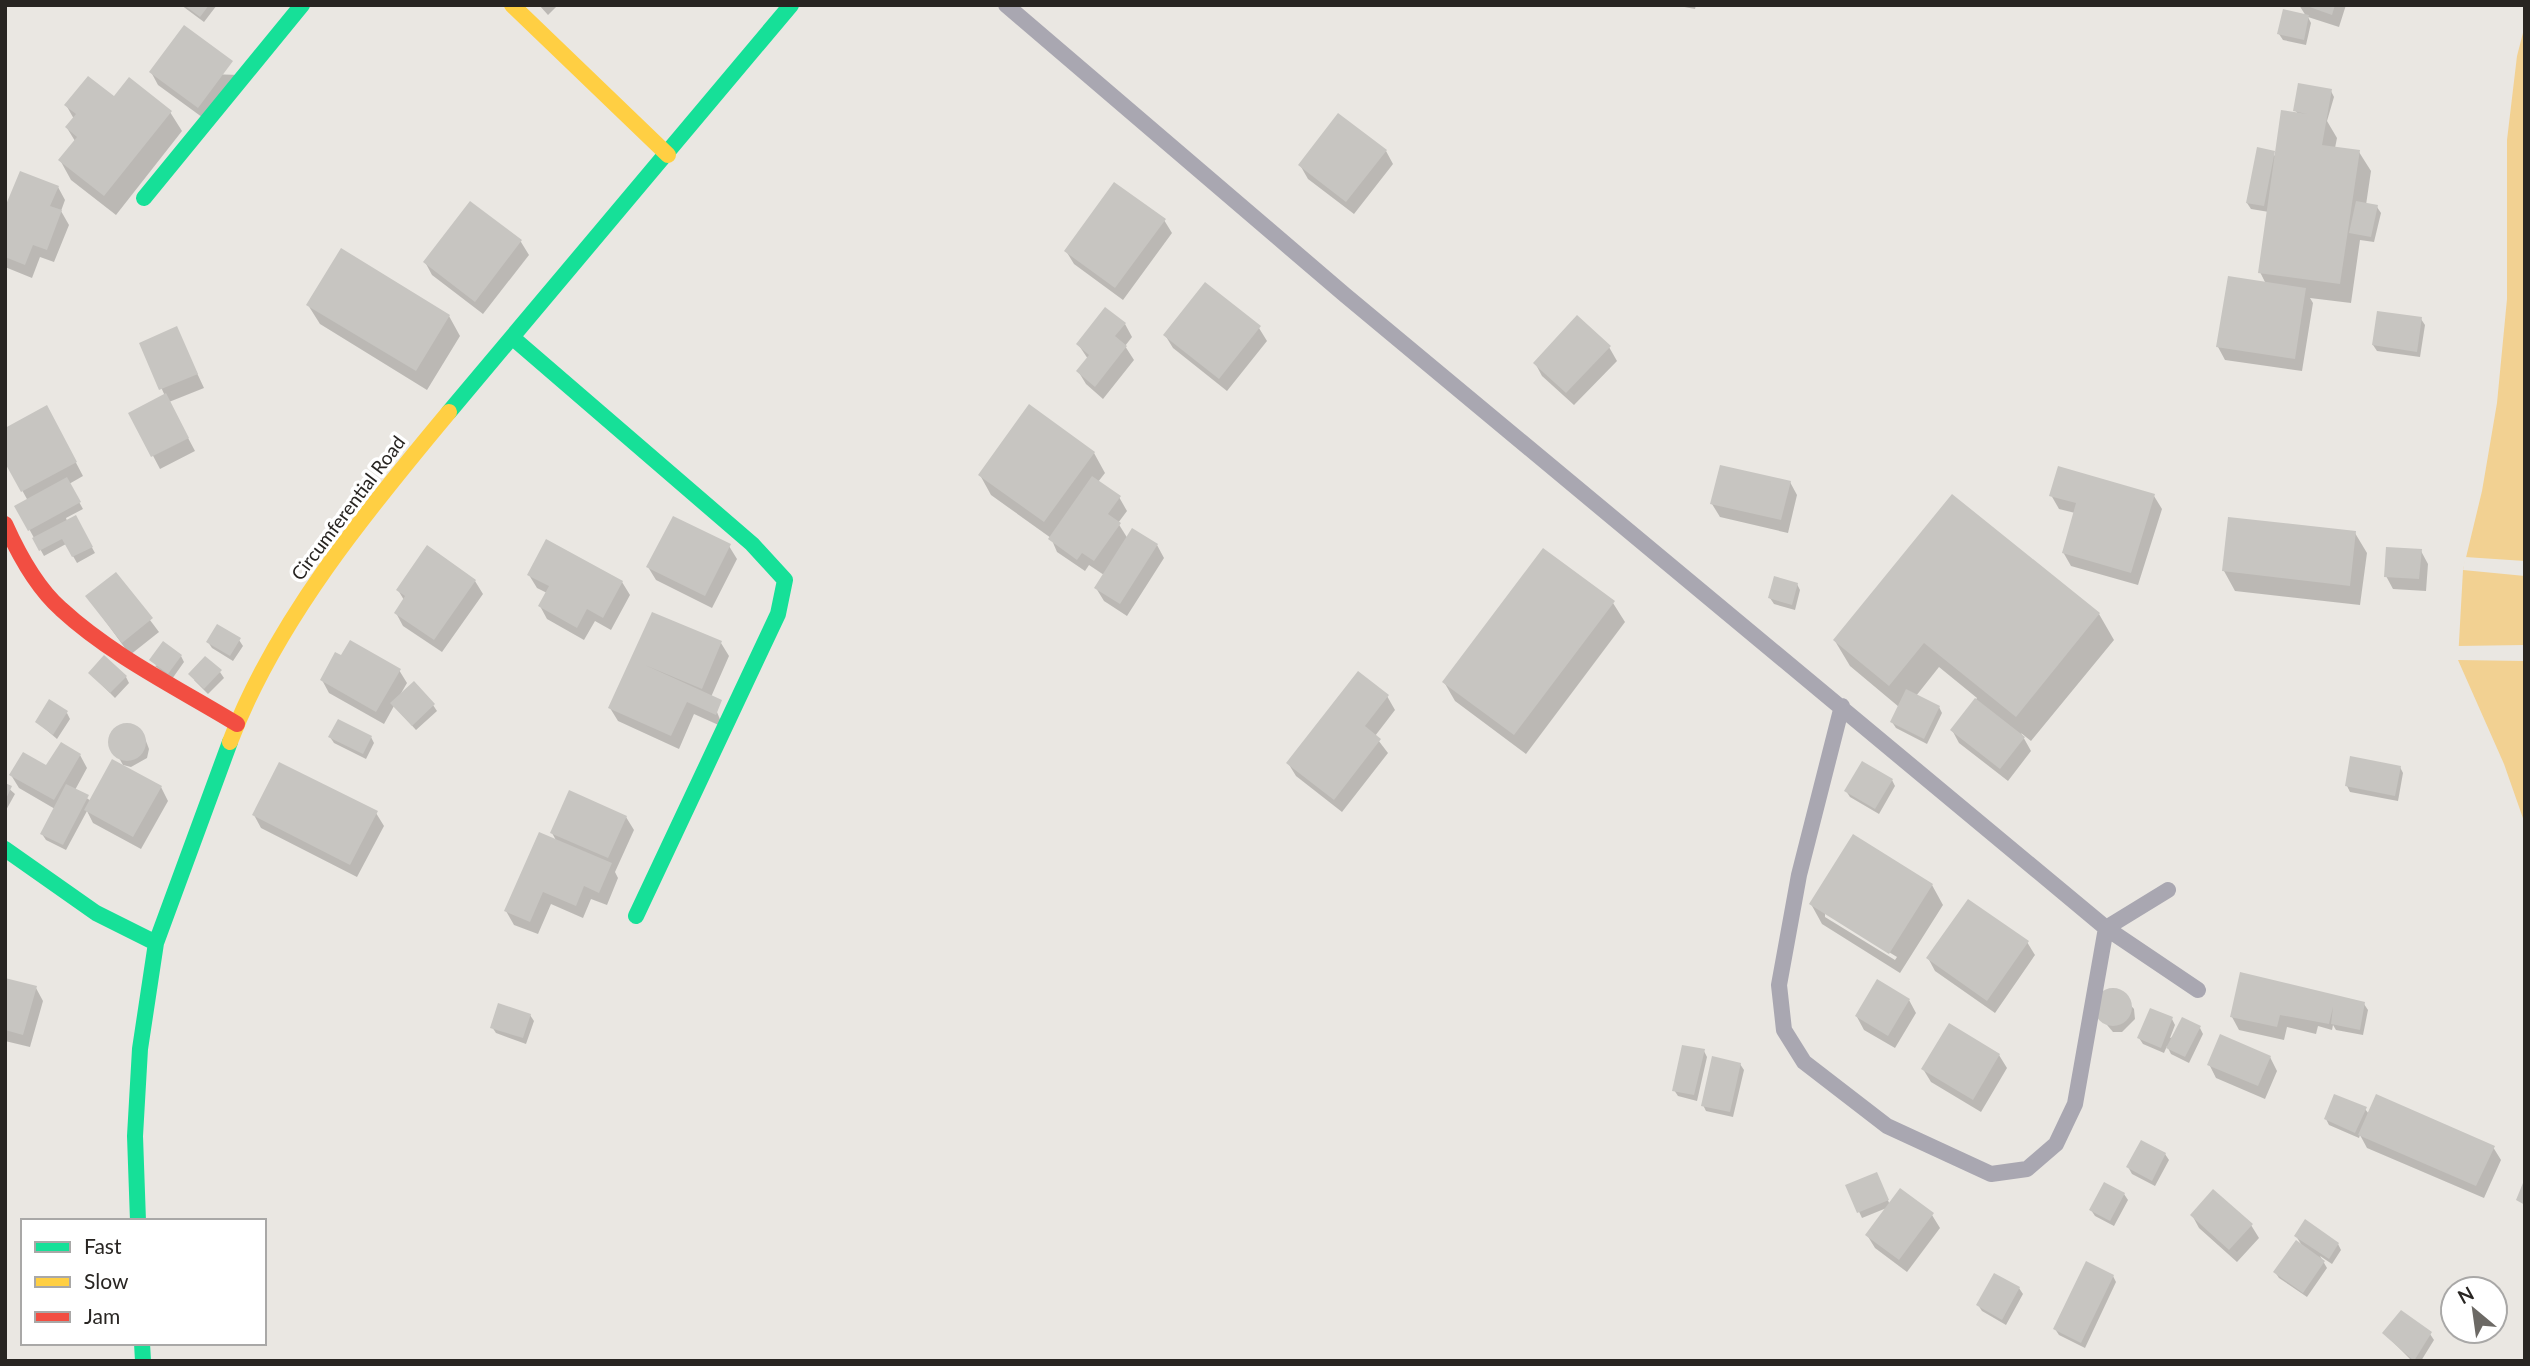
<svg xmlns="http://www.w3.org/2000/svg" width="2530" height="1366" viewBox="0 0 2530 1366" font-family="Lato,sans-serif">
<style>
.water{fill:#f2d192}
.pier{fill:#eae7e2}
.shadow{fill:#0003;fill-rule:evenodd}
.building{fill:#c7c5c1}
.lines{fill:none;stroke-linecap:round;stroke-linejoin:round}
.lane{stroke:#a9a7b1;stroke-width:16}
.fast{stroke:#16e098;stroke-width:16}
.slow{stroke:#ffcf43;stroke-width:16}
.jam{stroke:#f24e42;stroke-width:16}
.labels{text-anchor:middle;stroke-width:7;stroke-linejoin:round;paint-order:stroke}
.street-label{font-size:19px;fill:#282522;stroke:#fff}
</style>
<rect width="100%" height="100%" fill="#eae7e2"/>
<path class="water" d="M2525,25V824L2504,764L2458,660L2463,570L2482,491L2497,403L2507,299V140L2517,56Z"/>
<path class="pier" d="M2465,557L2525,561V576L2463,570Z
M2525,645V661L2458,660V646Z"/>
<path class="shadow" d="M181,5H217L204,22Z
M539,5H558L548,15Z
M1674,5H1696L1695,9Z
M2299,5H2346L2339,27L2308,17L2311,23L2306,45L2283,40L2279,34L2306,16Z
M151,72L239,75L206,120L158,85Z
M2331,91L2334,97L2327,121L2337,138L2335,148L2359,152L2371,171L2366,205L2377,207L2381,213L2374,242L2360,240L2351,303L2310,298L2313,303L2302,371L2225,360L2218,347L2266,284L2260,272L2269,212L2251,209L2247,203L2273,153L2276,158L2298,114L2295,110Z
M114,98L170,112L182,131L116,215L71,180L60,160L75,141L67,128L74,119L66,105Z
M1386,151L1393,164L1354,214L1308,179L1300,165Z
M58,187L65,200L61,211L69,225L54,262L40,257L32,278L5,267V212Z
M471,203L521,242L529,255L483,314L432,275L425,262Z
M1164,220L1172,233L1123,300L1074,264L1066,251Z
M308,305L449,316L460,336L427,390L320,324Z
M2421,319L2425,325L2420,357L2377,351L2373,345Z
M1125,324L1132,337L1125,346L1134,360L1103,399L1086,384L1078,371L1088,359L1078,344Z
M176,328L204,388L169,402L195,451L160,469L131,414L165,396L141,343Z
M1259,328L1267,341L1227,391L1173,348L1165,335Z
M1609,347L1617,361L1574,405L1542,376L1535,363Z
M54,421L83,476L69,484L83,509L66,518L67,521L75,517L95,553L77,563L66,544L44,556L17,507L28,501L5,459Z
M1094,453L1105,473L1098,482L1119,497L1127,511L1118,523L1128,539L1157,545L1164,558L1127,616L1104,601L1096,588L1104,575L1089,565L1085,571L1057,552L1051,538L991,495L980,475Z
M1790,482L1797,495L1788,533L1720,517L1712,504Z
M2051,495L2154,496L2162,509L2138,585L2071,566L2063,552L2075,513L2059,509Z
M2355,533L2367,553L2360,605L2235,591L2224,571Z
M729,546L737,559L712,608L656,580L648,567Z
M2421,551L2428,564L2426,591L2393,589L2386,576Z
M116,575L159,632L130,655L87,596Z
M529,575L622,582L630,595L611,630L595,621L584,640L547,619L540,606L547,593L537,588Z
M475,581L483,594L442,652L403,626L396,613L404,600L398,590Z
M1797,584L1800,590L1795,610L1774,604L1770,598Z
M1613,603L1625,622L1526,754L1455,701L1444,682Z
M653,614L721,643L729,656L711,697L723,727L694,714L679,749L618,721L610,708Z
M2099,614L2114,640L2031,741L2021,733L2031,751L2008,781L1959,743L1952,730L1977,698L1939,667L1916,696L1939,707L1942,713L1927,744L1896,728L1892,722L1899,707L1850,666L1835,641Z
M239,640L243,646L233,661L212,648L208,642Z
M181,656L184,662L172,679L155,666Z
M399,670L407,683L400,695L433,705L437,711L416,730L394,706L384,724L329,693L322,680Z
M220,672L224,678L208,694L194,680Z
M90,673L126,677L129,683L115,698Z
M1387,696L1395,710L1375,736L1388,753L1342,812L1296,776L1288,763Z
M67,713L70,719L57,739L37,722Z
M127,725L143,733L149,749L147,758L131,767L123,765L110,742L112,734Z
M330,737H371L374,743L366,759L334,743Z
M80,755L87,768L75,790L91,801L161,787L168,801L141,849L93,823L87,811L66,850L46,840L42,834L55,809L19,788L11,775L47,768Z
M2400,767L2403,773L2398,801L2350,792L2347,786Z
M1892,780L1895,786L1879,814L1850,797L1846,791Z
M5,785L15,794L5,812Z
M376,813L384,826L357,877L261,828L254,815Z
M626,817L634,830L615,872L618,878L607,905L591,899L583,918L551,904L538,934L514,925L506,911L557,842L552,833Z
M1932,885L1943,905L1900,973L1822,924L1811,904ZM1825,913L1897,957L1895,960L1825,917Z
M2027,942L2035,955L1995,1013L1935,971L1928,958Z
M2241,974L2364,1004L2368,1010L2363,1035L2336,1030L2333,1025L2332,1030L2318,1026L2316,1034L2287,1027L2284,1040L2239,1030L2232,1017Z
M5,980L36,988L43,1001L30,1047L5,1041Z
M2108,990H2117L2134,1009L2135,1019L2122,1032H2113L2096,1012L2095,1003Z
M1909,1000L1916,1013L1895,1048L1864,1030L1857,1017Z
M530,1015L534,1021L526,1044L496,1033L492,1027Z
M2172,1019L2175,1025L2170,1038L2200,1028L2203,1034L2189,1063L2171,1054L2167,1046L2164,1053L2143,1044L2139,1038Z
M1704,1051L1707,1057L1697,1101L1678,1096L1674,1090Z
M1999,1055L2007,1068L1981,1112L1931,1082L1923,1069Z
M2270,1057L2277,1071L2265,1099L2216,1078L2209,1064Z
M1740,1064L1744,1070L1733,1117L1706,1111L1703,1105Z
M2365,1109L2369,1114L2493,1147L2501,1160L2484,1198L2367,1148L2360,1135L2359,1138L2329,1125L2326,1119Z
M2165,1154L2169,1160L2155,1186L2132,1174L2128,1167Z
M1879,1180L1890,1205L1932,1215L1940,1228L1907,1272L1875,1248L1867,1235L1889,1207L1862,1218L1847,1186Z
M2124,1194L2128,1200L2114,1226L2095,1216L2091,1210Z
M2192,1215L2251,1225L2259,1238L2237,1262L2199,1228Z
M2296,1236L2338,1244L2341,1250L2332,1264L2320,1256L2327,1268L2307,1297L2279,1278L2275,1272L2303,1247Z
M2113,1276L2116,1282L2085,1348L2059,1335L2055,1329Z
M2019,1288L2023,1294L2006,1325L1982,1311L1978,1305Z
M2384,1333L2430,1334L2434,1340L2421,1361H2412Z"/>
<path class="building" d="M184,5H209L200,17Z
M2304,5H2335L2332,15Z
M2283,9L2309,15L2304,40L2277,34Z
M184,25L233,61L198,108L149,72Z
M88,76L114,96L129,77L172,111L104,196L58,160L77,137L65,127L76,114L64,105Z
M2298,83L2332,89L2322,145L2360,150L2340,284L2258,273L2281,110L2307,114L2293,111Z
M1338,113L1387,150L1346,202L1298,165Z
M2257,147L2275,151L2264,206L2246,203Z
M20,171L59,186L50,206L62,210L47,250L33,245L25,265L5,257V207Z
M1114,182L1166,219L1115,288L1064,251Z
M470,201L522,240L475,302L423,262Z
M2356,201L2378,205L2371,237L2349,233Z
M341,248L450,315L416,371L306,305Z
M2228,276L2306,288L2295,359L2216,347Z
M1205,282L1261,326L1219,379L1163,335Z
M1105,307L1126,323L1115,336L1127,346L1095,387L1076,371L1089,355L1076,344Z
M2377,311L2422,317L2417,352L2372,345Z
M1577,315L1611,346L1566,393L1533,363Z
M177,326L198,374L159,390L139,343Z
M166,393L189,438L151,457L128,413Z
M1029,404L1095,452L1044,522L978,475Z
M47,405L77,462L21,492L5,463V428Z
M1720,465L1791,481L1781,520L1710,504Z
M2058,466L2155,494L2131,573L2062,553L2076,503L2049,496Z
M1092,476L1121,496L1108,514L1121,523L1094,561L1082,553L1077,560L1048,539Z
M67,477L81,502L28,531L14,506Z
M1952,494L2100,613L2016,717L1924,643L1889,686L1833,640Z
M76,515L93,547L72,557L62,539L39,551L32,538Z
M673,516L731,544L705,596L646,567Z
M2228,517L2356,531L2350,586L2222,571Z
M1132,528L1158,544L1120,604L1094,588Z
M546,539L623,581L603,618L587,609L577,628L538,606L549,586L527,575Z
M427,545L476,580L434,640L394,613L405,596L396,590Z
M2386,547L2422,549L2419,579L2384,577Z
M1543,548L1615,601L1514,735L1442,682Z
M116,572L153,618L122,643L85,596Z
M1774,576L1798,583L1792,605L1768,598Z
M652,612L722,641L702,689L645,665L722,700L716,715L687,702L671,736L608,708Z
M217,624L241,638L230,656L206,642Z
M350,640L401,669L376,712L320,680L335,652L341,655Z
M163,641L182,655L168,674L149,660Z
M104,655L127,676L110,693L88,673Z
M205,656L222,670L204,689L188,674Z
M1358,671L1389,695L1365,726L1381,739L1334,800L1286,763Z
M414,681L435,704L412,726L390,703Z
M1906,689L1940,706L1924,739L1890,722Z
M1975,698L2025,737L2000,769L1950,730Z
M49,699L68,711L53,735L35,722Z
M338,719L372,736L363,754L328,737Z
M108 742a19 19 0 1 1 38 0a19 19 0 1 1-38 0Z
M61,742L81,754L54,800L9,775L23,752L46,765Z
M2350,756L2401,766L2395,796L2345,786Z
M112,759L162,786L133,837L84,810Z
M1862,761L1893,779L1875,809L1844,791Z
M279,762L378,811L350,865L252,815Z
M5,783L12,786L5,801Z
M66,784L89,795L63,845L40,834Z
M569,790L627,816L608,858L550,833Z
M539,832L612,863L599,893L584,886L576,906L543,892L530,922L504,911Z
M1853,834L1933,884L1889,954L1809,904Z
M1968,899L2029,941L1987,1001L1926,958Z
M2240,972L2365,1002L2360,1030L2331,1024L2333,1007L2329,1024L2280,1015L2277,1027L2230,1017Z
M5,978L37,986L23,1035L5,1030Z
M1877,979L1910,999L1888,1036L1855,1016Z
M2094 1007a19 19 0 1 1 38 0a19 19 0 1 1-38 0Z
M498,1003L531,1014L523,1038L490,1028Z
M2150,1008L2173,1017L2161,1048L2137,1038Z
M2182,1017L2201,1026L2185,1057L2166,1048Z
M1949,1023L2000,1054L1973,1100L1921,1069Z
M2220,1034L2271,1056L2258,1086L2207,1065Z
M1682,1045L1705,1049L1694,1095L1672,1091Z
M1712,1056L1741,1063L1730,1112L1701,1106Z
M2334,1094L2367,1107L2355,1133L2324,1119Z
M2376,1094L2495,1146L2476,1186L2358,1135Z
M2141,1140L2166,1153L2152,1181L2126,1167Z
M1877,1172L1889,1200L1857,1213L1845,1185Z
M2525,1178V1205L2516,1200Z
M2104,1182L2125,1193L2110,1221L2089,1210Z
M1900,1188L1934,1213L1899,1260L1865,1235Z
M2213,1189L2253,1224L2229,1250L2190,1215Z
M2305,1219L2339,1243L2329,1259L2294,1236Z
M2296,1240L2325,1261L2303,1293L2273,1272Z
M2086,1261L2114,1275L2081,1343L2053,1329Z
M1994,1273L2020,1287L2002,1320L1976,1305Z
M2401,1310L2432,1332L2414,1361L2382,1333Z"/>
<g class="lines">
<path class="lane" d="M1006,5L1345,295L2106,928L2075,1104L2056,1144L2027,1169L1991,1174L1887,1126L1804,1062L1784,1030L1779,985L1799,875L1842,706
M2168,890L2106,928L2198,990"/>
<path class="fast" d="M144,198L302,5
M513,338L752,544L785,580L778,614L636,916
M449,412L791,5
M5,849L96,913L156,943
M138,1221L135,1136L140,1049L156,943L230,742
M142,1343L143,1361"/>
<path class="slow" d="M512,5L668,155
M230,742C275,622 368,509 449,412"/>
<path class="jam" d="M5,524C18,553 37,588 61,609C112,656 178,688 237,724"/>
</g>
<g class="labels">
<g class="street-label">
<text transform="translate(348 508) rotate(-53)" y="7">Circumferential Road</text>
</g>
</g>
<rect width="2530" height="1366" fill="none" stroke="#282522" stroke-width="14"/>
<rect x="21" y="1219" width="245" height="126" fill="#ffffff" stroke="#a9a8a7" stroke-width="2"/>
<rect x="35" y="1242" width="35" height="10" fill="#16e098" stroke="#a9a8a7" stroke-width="2"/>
<text x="84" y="1254" font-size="21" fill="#282522">Fast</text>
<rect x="35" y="1277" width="35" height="10" fill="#ffcf43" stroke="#a9a8a7" stroke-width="2"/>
<text x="84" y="1289" font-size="21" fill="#282522">Slow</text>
<rect x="35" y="1312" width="35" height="10" fill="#f24e42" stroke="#a9a8a7" stroke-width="2"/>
<text x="84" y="1324" font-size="21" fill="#282522">Jam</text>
<g transform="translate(2474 1310) rotate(331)"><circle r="33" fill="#ffffff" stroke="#a9a8a7" stroke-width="2"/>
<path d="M0-5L12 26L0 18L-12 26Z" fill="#6c6965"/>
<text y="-10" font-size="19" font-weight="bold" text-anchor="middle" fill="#282522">N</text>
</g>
</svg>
